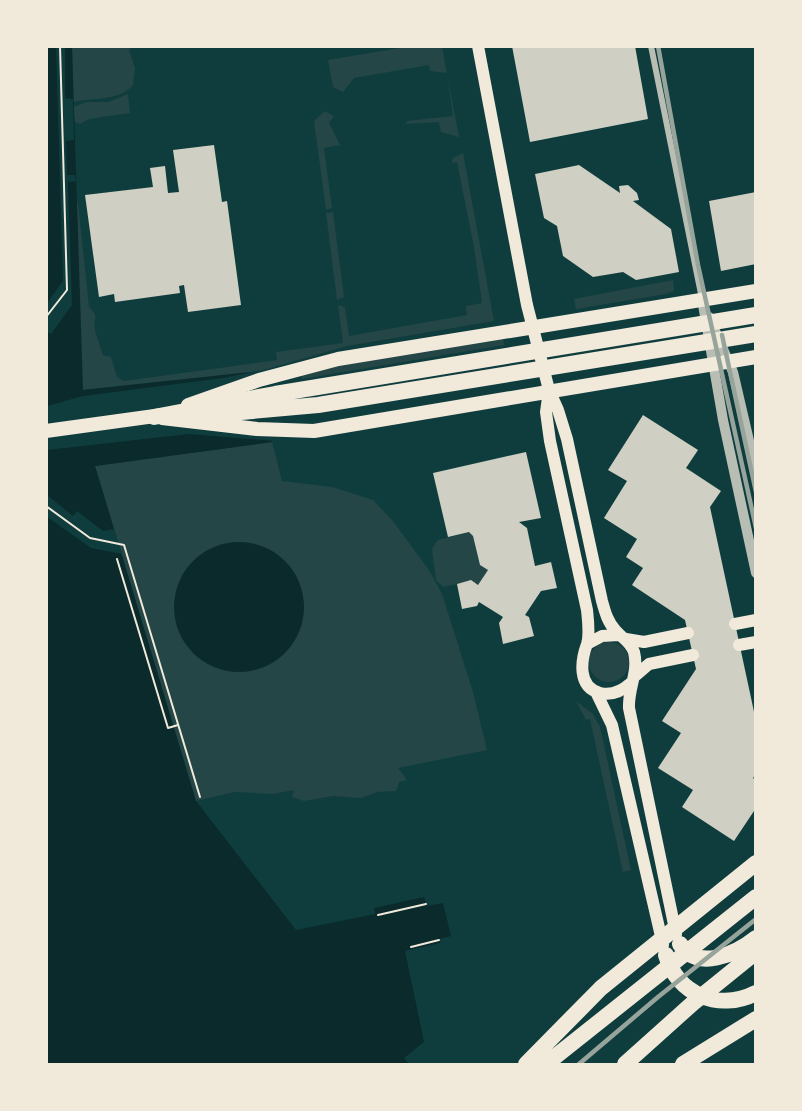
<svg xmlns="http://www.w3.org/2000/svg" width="802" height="1111" viewBox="0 0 802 1111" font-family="'PT Sans',sans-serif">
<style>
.green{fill:#244646}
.water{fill:#0a2a2b}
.pier{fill:#0f3d3e}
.building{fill:#cfcfc3}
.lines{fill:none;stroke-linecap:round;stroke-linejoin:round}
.path{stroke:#f1e9da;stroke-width:2}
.minor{stroke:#b8beb3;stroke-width:6}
.tertiary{stroke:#b8beb3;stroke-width:10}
.secondary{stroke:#f1e9da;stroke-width:12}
.primary{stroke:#f1e9da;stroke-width:14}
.motorway{stroke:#f1e9da;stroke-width:16}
.rail{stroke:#97a49c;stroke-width:4.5}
</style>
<rect width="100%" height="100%" fill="#0f3d3e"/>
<path class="green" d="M72,47H132L129,50L135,68L133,85C118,102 93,97 73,102Z
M406,47H442L459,137L441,132L439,122L406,124L407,121L453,116L447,73L430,71L429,65L354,78L343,92L333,87L328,60Z
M128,94L130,113L89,119L80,124L75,122L73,107L87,102H109Z
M325,111L334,116L329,123L340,145L324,148L332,208L326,210L314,121Z
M463,153L494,321L347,346L260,371L82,390L76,203L78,202L89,307C101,318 92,318 95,330C97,338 100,347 103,355L111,357L117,377L124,381L277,360L276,352L343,343L338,305L345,307L349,336L467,315L466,306L482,303L474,247L457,162L452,163L453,158Z
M333,212L344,297L337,300L326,213Z
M673,280L674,291L666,294L576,309L574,299Z
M503,338L504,345L302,379L301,373L328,366Z
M272,442L282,481L332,487L373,500L392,520L429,570L442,594L473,692L487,750L398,768L407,780L399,782L396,791L377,792L361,798L333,796L304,801L292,797L294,790L273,794L235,792L196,801L95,466Z
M469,532L473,536L480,565L488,570L478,585L471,581L443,587L436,580L432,549L438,540Z
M589 662a20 20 0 1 1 40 0a20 20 0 1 1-40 0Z
M576,701L593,714L600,727L631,870L623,872L590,719L586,720Z"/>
<path class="water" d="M46,47H72L83,390L260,371L272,442L95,466L196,801L296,930L375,914L374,908L424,897L427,906L443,903L451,936L439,939L440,943L405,951L424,1042L404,1058L409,1064H47Z
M174 607a65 65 0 1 1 130 0a65 65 0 1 1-130 0Z"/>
<path class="pier" d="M56,47H65V98L73,99L74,140L66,141L67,175H75L76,181L68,182L72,305L51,334L46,331L47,303L63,281Z
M262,370L275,441L189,434L47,450V406L83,396L223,378Z
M47,495L73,516L77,511L103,531L114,529L122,554L91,548L46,516Z"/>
<path class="building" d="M512,46H635L648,119L530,142Z
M214,145L222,202L227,201L241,305L188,312L184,285L179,286L180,293L115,302L114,294L99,297L85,195L153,187L150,168L165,166L168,193L179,192L173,150Z
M579,165L620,193L619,186L628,185L637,193L639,200L633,201L671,229L679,272L636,280L623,272L593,277L563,256L557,226L544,218L535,174Z
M756,192V264L721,271L709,201Z
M643,415L698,450L686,468L721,491L710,507L756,721V774L753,778L756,780V808L734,841L682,807L693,790L658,768L681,733L662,721L696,669L685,620L632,585L643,568L626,557L637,539L604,518L627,481L608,470Z
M526,452L541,518L519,522L527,528L535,566L551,562L557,588L541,591L525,615L529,617L534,636L503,644L499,623L503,617L479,602L477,606L462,609L457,584L471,580L478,585L488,570L480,565L473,536L469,532L448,537L433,473Z"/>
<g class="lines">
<path class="path" d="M46,317L67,290L60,46
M46,506L90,538L124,545L200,797
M117,559L168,728L178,725
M378,915L426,904
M411,947L439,940"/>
<path class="minor" d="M651,46L702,299"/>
<path class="tertiary" d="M702,299L723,420L756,573
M709,317L733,372L756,471"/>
<path class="secondary" d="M478,46L527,305L549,390L558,410L567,439L602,601C605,612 608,623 616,631C623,639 630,641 634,652C639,672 628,688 629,708L676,934
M549,390L546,412L550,441L587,610C588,620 590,634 587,644C581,660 577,687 600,693C612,696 622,691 631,683
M735,624L756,620
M626,639L644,642L688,633
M587,644L602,636L619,635
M739,645L756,642
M635,676L649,664L693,655
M596,692L612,725L663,945"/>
<path class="primary" d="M188,405L259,380L338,359L756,291
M162,418L257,429L314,431L756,357
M46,431L162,415"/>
<path class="motorway" d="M208,415L318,405L756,334
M154,417L275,394L756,315
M680,944C697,972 736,954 756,938
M666,955C677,994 718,1012 756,993
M526,1064L601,988L756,863
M546,1064L756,897
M625,1064L693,1003L756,952
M683,1064L756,1019"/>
<path class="rail" d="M658,46L698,265L756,528
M722,335L756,492
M579,1064L658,997L756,919"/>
</g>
<rect width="802" height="1111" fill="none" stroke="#f1e9da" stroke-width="96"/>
</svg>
